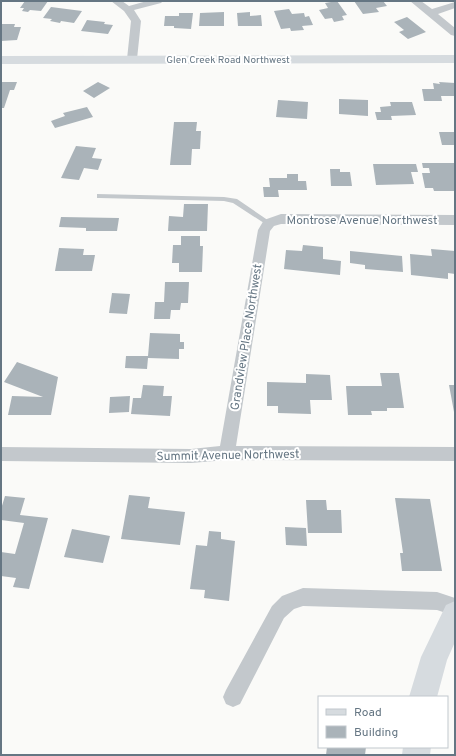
<svg xmlns="http://www.w3.org/2000/svg" width="456" height="756" viewBox="0 0 456 756" font-family="Overpass,sans-serif">
<style>
.building{fill:#aab3b9}
.lines{fill:none;stroke-linecap:round;stroke-linejoin:round}
.lane{fill:#c3c8cc;fill-rule:evenodd}
.street{fill:#c3c8cc;fill-rule:evenodd}
.secondary{fill:#d6dbdf;fill-rule:evenodd}
.labels{text-anchor:middle;stroke-width:4;stroke-linejoin:round;paint-order:stroke}
.far-street-label{font-size:10px;fill:#657683;stroke:#fff}
.street-label{font-size:12px;fill:#657683;stroke:#fff}
</style>
<rect width="100%" height="100%" fill="#fafaf8"/>
<path class="building" d="M25,1H48L41,11L30,10L28,12L22,11L24,8H20Z
M337,1L347,15L342,16L344,20L334,22L332,18L325,19L319,10L328,8L325,3Z
M354,1H383L387,6L376,8L379,12L363,14Z
M51,7L82,11L74,23L61,21L60,23L50,21L52,19L43,18Z
M289,9L292,14L304,13L305,17L309,16L313,25L302,26L304,30L291,31L290,28L281,29L274,11Z
M224,12V26H199L200,13Z
M250,12V16L261,15L262,26H238L237,13Z
M179,13H193L191,29L174,28V26H164L165,16H179Z
M407,17L426,32L408,39L399,32L404,30L394,22Z
M87,20L105,22L104,24L113,25L108,34L81,31Z
M1,24H15L14,27H21L17,40L1,41Z
M1,82H17L14,90H10L4,108H1Z
M98,82L110,88L94,98L83,91Z
M439,82L455,83V96H441L442,101H424L422,89H434L433,83L440,84Z
M339,99L368,100V116L339,114Z
M278,100L308,102L307,119L276,117Z
M390,102H412L416,115L391,116L392,120H377L375,112H381L380,107L391,106Z
M87,107L93,117L55,128L51,121L65,116L63,113Z
M174,122H197L196,131H201L200,149H192L191,165H170Z
M439,132H455V145H442Z
M76,146L96,148L92,158L102,159L98,170L84,168L79,180L61,178Z
M422,163H455V191H434L433,188H425L422,173H430L429,168H423Z
M373,164H416L418,172H411L414,184L376,185Z
M330,169H340V172H350L352,186H331Z
M287,174H298V181H306L307,190H278L279,197H264L263,187H270L269,178H287Z
M184,204H208L207,231H168L169,216L183,217Z
M61,217L119,218L117,231H86V228L59,227Z
M181,236H200V246H203L202,272H179V263H172L173,245H181Z
M303,245L323,247V259L341,261L340,275L284,269L286,250L302,251Z
M59,248L84,249L83,255H95L92,271H55Z
M431,249L455,251V274L448,273V279L411,275L410,254L432,256Z
M350,251L402,256L403,272L365,269V265L350,263Z
M165,282H189L188,303H181L180,310H171L170,319H154L155,302H164Z
M112,293L130,294L127,314L109,313Z
M150,333L180,334V342H184V349H179V359L148,358L147,369L125,368L126,356H148Z
M17,362L58,377L51,415H8L12,396L43,397L4,382Z
M380,373H399L404,408H387V411H371L372,415H348L346,386H382Z
M306,374L330,375L332,400H310L311,414L278,413V406H267V382L306,383Z
M143,385L164,386L163,396H172L170,416L131,414L133,398H141Z
M449,385H455V412H454Z
M130,396L129,412L109,413L110,397Z
M129,495L150,497L148,508L185,512L180,545L121,539Z
M5,496L25,498L20,515L48,518L29,589L13,587L16,578L1,576V552L15,554L24,523L1,520V509Z
M395,498L430,499L442,571H402L400,553H403Z
M306,500H326L327,510H341L342,533H308Z
M285,527L306,528L307,546L286,545Z
M72,529L110,536L103,563L64,557Z
M209,531L221,532V539L235,541L229,601L204,598L205,590L190,589L196,545L207,546Z
M327,747H366L365,755H326Z"/>
<g class="lines">
<path class="lane" d="M97,194L224,197L237,199L272,223L271,225H267L233,203L224,201L99,198H97Z"/>
<path class="street" d="M111,1H122L129,6L147,1H163L161,3L134,10L141,21L137,59L136,61H128L127,59L131,21L124,11Z
M410,1H421L432,9L455,2V8L438,14L455,28V36L451,35Z
M281,214L455,215V225L281,224L274,226L270,231L236,446L455,447V461L227,460L191,463L1,461V447L191,449L220,446L258,230L264,220Z
M303,588L437,592L455,598V616L437,610L303,606L294,609L284,618L240,704L233,707L226,704L223,697L226,690L272,606L282,596Z"/>
<path class="secondary" d="M455,55V63L1,64V56Z
M455,601V642L447,660L437,697H409L421,657L446,605Z
M403,747H431L430,755H402Z"/>
</g>
<g class="labels">
<g class="far-street-label">
<text x="228" y="63">Glen Creek Road Northwest</text>
</g>
<g class="street-label">
<text x="362" y="224">Montrose Avenue Northwest</text>
<text transform="translate(246 337) rotate(-81)" y="4">Grandview Place Northwest</text>
<text transform="translate(228 455) rotate(-1)" y="4">Summit Avenue Northwest</text>
</g>
</g>
<rect width="456" height="756" fill="none" stroke="#657683" stroke-width="4"/>
<rect x="318" y="696" width="130" height="52" fill="#ffffff" stroke="#c1c8cd"/>
<rect x="326" y="709" width="20" height="6" fill="#d6dbdf" stroke="#c1c8cd"/>
<text x="354" y="716" font-size="12" fill="#657683">Road</text>
<rect x="326" y="726" width="20" height="12" fill="#aab3b9" stroke="#c1c8cd"/>
<text x="354" y="736" font-size="12" fill="#657683">Building</text>
</svg>
